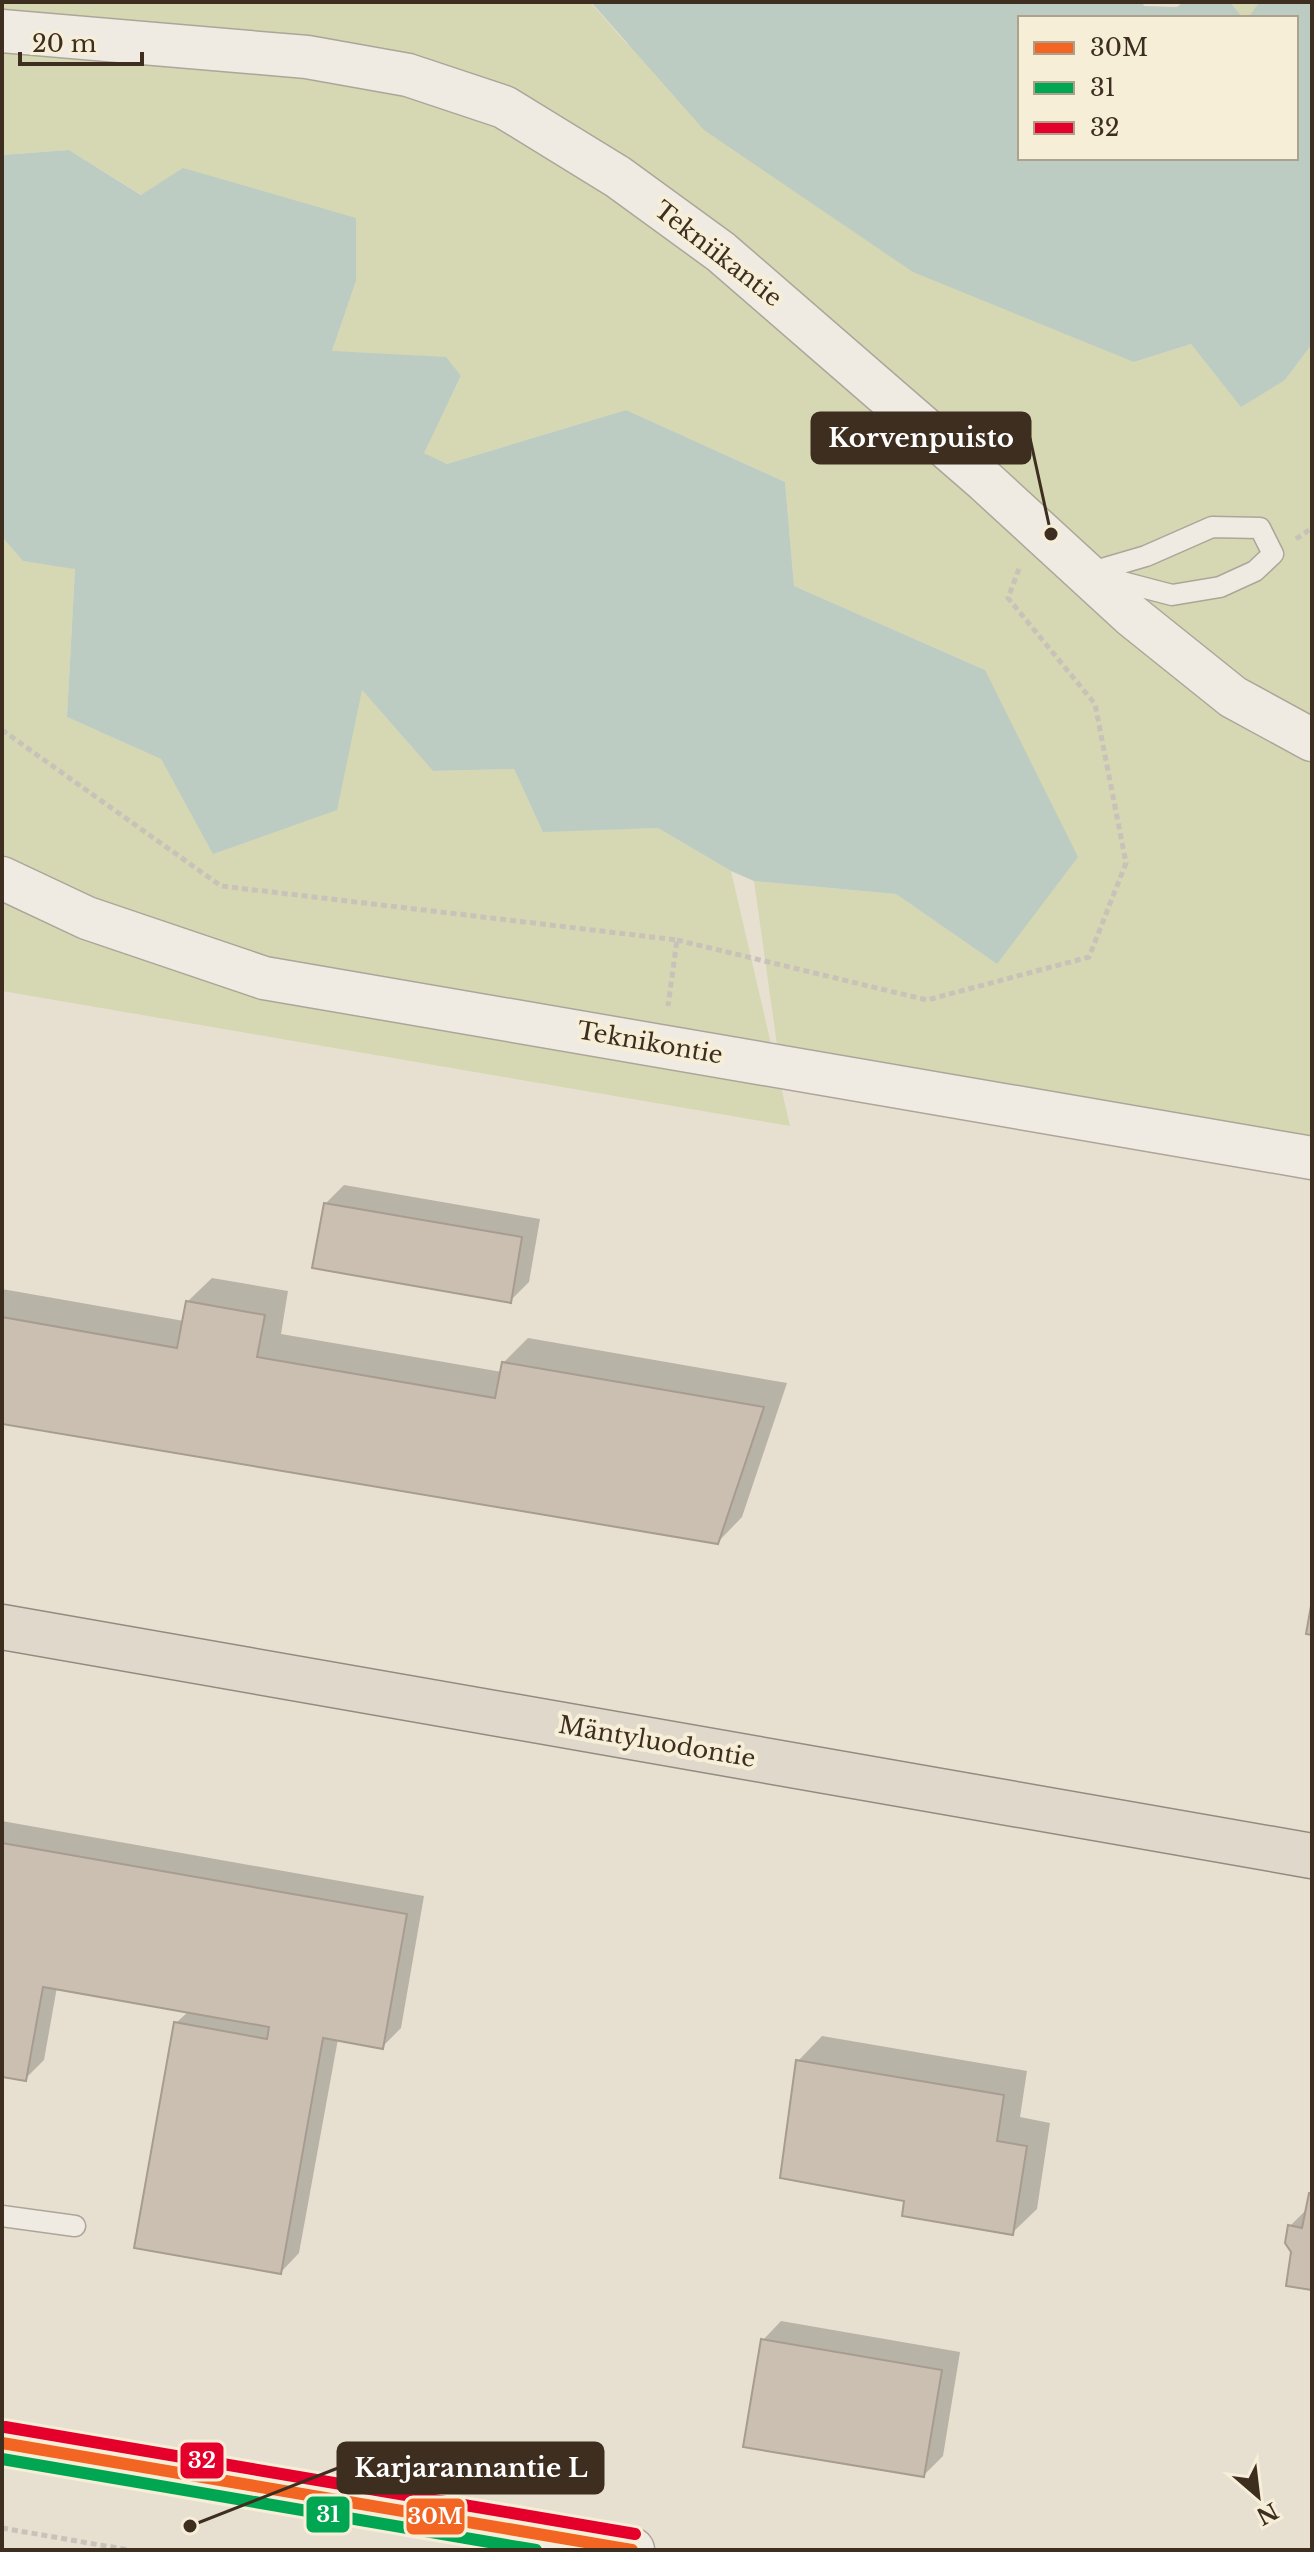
<svg xmlns="http://www.w3.org/2000/svg" width="1314" height="2552" viewBox="0 0 1314 2552" font-family="'Libre Baskerville',serif">
<style>
.green{fill:#d6d7b3}
.water{fill:#bcccc2}
.shadow{fill:#0003}
.building{fill:#cbbfb2;stroke:#a89c90;stroke-width:2}
.lines{fill:none;stroke-linecap:round;stroke-linejoin:round}
.service-casing{stroke:#ada599;stroke-width:23}
.minor-casing{stroke:#ada599;stroke-width:45}
.tertiary-casing{stroke:#ada599;stroke-width:47}
.trunk-casing{stroke:#928b80;stroke-width:47}
.path{stroke:#c8c2b9;stroke-width:5;stroke-dasharray:6 4;stroke-linecap:butt}
.service{stroke:#efebe3;stroke-width:20}
.minor{stroke:#efebe3;stroke-width:42}
.tertiary{stroke:#efebe3;stroke-width:44}
.trunk{stroke:#e0d9cb;stroke-width:44}
.bus-1-casing{stroke:#f7eed8;stroke-width:18}
.bus-2-casing{stroke:#f7eed8;stroke-width:18}
.bus-3-casing{stroke:#f7eed8;stroke-width:18}
.bus-1{stroke:#f26522;stroke-width:12}
.bus-2{stroke:#00a651;stroke-width:12}
.bus-3{stroke:#e4002b;stroke-width:12}
.labels{text-anchor:middle;stroke-width:8;stroke-linejoin:round;paint-order:stroke}
.street-label{font-size:24px;fill:#3d2e20;stroke:#f7eed8}
.leader{fill:none;stroke:#3d2e20;stroke-width:3}
.callout-dot{fill:#3d2e20;stroke:#f7eed8;stroke-width:3}
.callout{fill:#3d2e20;stroke:#3d2e20;stroke-width:3}
.callout-label{font-size:26px;text-anchor:middle;font-weight:bold;fill:#fff}
.line-badge{stroke:#f7eed8;stroke-width:3}
.badge-label{font-size:22px;text-anchor:middle;font-weight:bold;fill:#fff}
</style>
<rect width="100%" height="100%" fill="#e7e0d1"/>
<path class="green" d="M2,2H590L626,43L1134,362L1191,344L1241,406L1285,380L1312,344V1158L780,1066L754,881L896,894L997,964L985,670L794,586L785,482L626,410L447,464L423,453L461,377L332,351L356,281L142,195L69,150L2,155Z
M1230,2H1259L1248,18H1243Z
M2,537L23,561L75,568L67,717L161,759L213,853L362,690L433,771L514,769L543,831L658,828L731,871L790,1126L2,991Z"/>
<path class="water" d="M591,2H1142L1144,6L1177,7L1183,2H1230L1243,18H1020V158H1296V18H1248L1259,2H1312V344L1285,380L1241,407L1191,344L1134,362L913,272L704,130Z
M69,150L141,195L183,168L356,218V281L332,351L446,357L461,376L424,453L447,464L626,410L785,482L794,586L985,670L1078,857L997,964L896,894L754,881L731,871L658,828L543,832L514,769L433,771L362,690L337,810L213,854L161,759L67,717L75,569L23,561L2,537V155Z"/>
<path class="shadow" d="M344,1185L540,1219L529,1282L510,1301L325,1204Z
M212,1278L288,1291L281,1334L502,1372L503,1363L528,1338L787,1383L742,1517L718,1542L2,1422V1289L184,1321L187,1302Z
M2,1821L424,1896L401,2028L382,2047L338,2039L299,2253L281,2272L176,2023L189,2011L57,1987L44,2060L25,2079L2,2075Z
M822,2036L1027,2071L1020,2117L1050,2123L1037,2209L1012,2233L907,2199L798,2061Z
M1312,2192V2288L1293,2251L1290,2226L1308,2208Z
M781,2321L960,2352L943,2456L924,2475L763,2340Z"/>
<path class="building" d="M324,1203L522,1237L511,1303L312,1268Z
M186,1301L265,1315L257,1357L495,1398L502,1362L764,1407L718,1544L2,1424V1317L177,1348Z
M1312,1600V1635L1306,1634Z
M2,1843L407,1914L383,2049L323,2038L281,2274L134,2248L174,2022L267,2039L269,2027L43,1987L26,2081L2,2077Z
M796,2060L1004,2095L997,2141L1027,2146L1013,2235L902,2216L904,2201L780,2178Z
M1309,2193H1312V2290L1286,2286L1291,2252L1285,2243L1288,2225L1302,2228Z
M761,2339L942,2370L924,2477L743,2447Z"/>
<g class="lines">
<defs>
<path id="service" d="M1212,527L1260,528L1273,554L1255,571L1220,587L1172,595L1088,573L1146,556Z
M2,2216L75,2226"/>
<path id="minor" d="M2,31L307,57L408,75L504,107L618,177L721,252L985,481L1132,616L1233,697L1312,740
M2,878L87,918L264,978L1312,1158"/>
<path id="tertiary" d="M2,2443L632,2550"/>
<path id="trunk" d="M2,1627L1312,1856"/>
</defs>
<use href="#service" class="service-casing"/>
<use href="#minor" class="minor-casing"/>
<use href="#tertiary" class="tertiary-casing"/>
<use href="#trunk" class="trunk-casing"/>
<path class="path" d="M1296,539L1312,528
M2,730L221,886L677,940L668,1006
M677,940L927,1000L1089,957L1126,863L1095,704L1008,598L1020,566
M2,2528L129,2550"/>
<use href="#service" class="service"/>
<use href="#minor" class="minor"/>
<use href="#tertiary" class="tertiary"/>
<use href="#trunk" class="trunk"/>
<defs>
<path id="bus-1" d="M2,2443L632,2550"/>
<path id="bus-2" d="M2,2459L536,2550"/>
<path id="bus-3" d="M5,2427L635,2534"/>
</defs>
<use href="#bus-1" class="bus-1-casing"/>
<use href="#bus-2" class="bus-2-casing"/>
<use href="#bus-3" class="bus-3-casing"/>
<use href="#bus-1" class="bus-1"/>
<use href="#bus-2" class="bus-2"/>
<use href="#bus-3" class="bus-3"/>
</g>
<g class="labels">
<g class="street-label">
<text transform="translate(718 254) rotate(38)" y="8">Tekniikantie</text>
<text transform="translate(650 1043) rotate(10)" y="8">Teknikontie</text>
<text transform="translate(657 1742) rotate(10)" y="8">Mäntyluodontie</text>
</g>
</g>
<path class="leader" d="M1051 534L1030 438M190 2526L338 2468"/>
<g class="callout-dot">
<circle cx="1051" cy="534" r="8"/>
<circle cx="190" cy="2526" r="8"/>
</g>
<g class="callout">
<rect x="812" y="413" width="218" height="50" rx="8"/>
<rect x="338" y="2443" width="265" height="50" rx="8"/>
</g>
<g class="callout-label">
<text x="921" y="447">Korvenpuisto</text>
<text x="471" y="2477">Karjarannantie L</text>
</g>
<g class="line-badge">
<rect x="179" y="2441" width="46" height="39" rx="8" fill="#e4002b"/>
<rect x="305" y="2495" width="46" height="39" rx="8" fill="#00a651"/>
<rect x="405" y="2497" width="61" height="39" rx="8" fill="#f26522"/>
</g>
<g class="badge-label">
<text x="202" y="2468">32</text>
<text x="328" y="2522">31</text>
<text x="435" y="2524">30M</text>
</g>
<rect width="1314" height="2552" fill="none" stroke="#3d2e20" stroke-width="8"/>
<rect x="1018" y="16" width="280" height="144" fill="#f7eed8" stroke="#ada18e" stroke-width="2"/>
<rect x="1034" y="42" width="40" height="12" fill="#f26522" stroke="#ada18e" stroke-width="2"/>
<text x="1090" y="56" font-size="24" fill="#3d2e20">30M</text>
<rect x="1034" y="82" width="40" height="12" fill="#00a651" stroke="#ada18e" stroke-width="2"/>
<text x="1090" y="96" font-size="24" fill="#3d2e20">31</text>
<rect x="1034" y="122" width="40" height="12" fill="#e4002b" stroke="#ada18e" stroke-width="2"/>
<text x="1090" y="136" font-size="24" fill="#3d2e20">32</text>
<g transform="translate(1258 2496) rotate(152)" stroke="#f7eed8" stroke-width="6" paint-order="stroke">
<path d="M0-6L14 30L0 20L-14 30Z" fill="#3d2e20"/>
<text y="-12" font-size="22" font-weight="bold" text-anchor="middle" fill="#3d2e20">N</text>
</g>
<path d="M20 52v12h122v-12" fill="none" stroke="#3d2e20" stroke-width="4"/>
<text x="32" y="52" font-size="24" fill="#3d2e20" stroke="#f7eed8" stroke-width="6" paint-order="stroke">20 m</text>
</svg>
